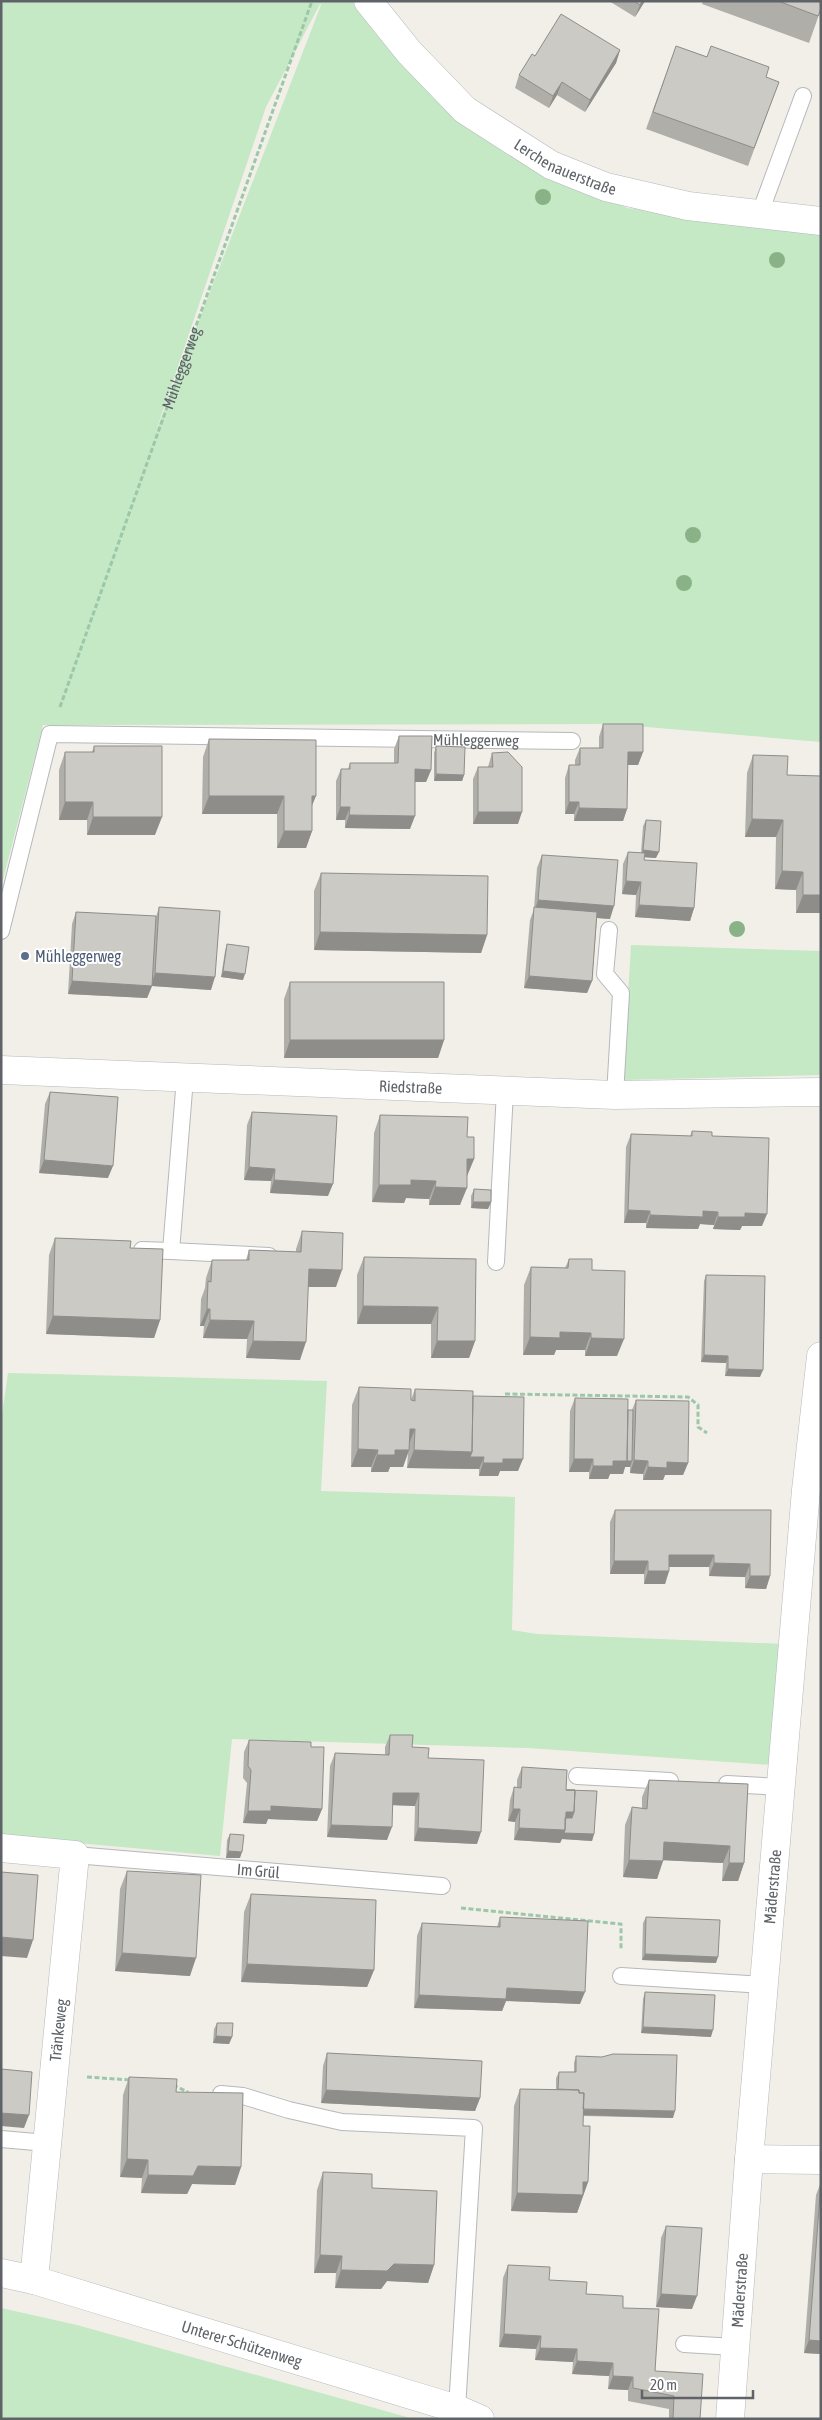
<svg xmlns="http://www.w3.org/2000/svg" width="822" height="2420" viewBox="0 0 822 2420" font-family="'Asap Condensed',sans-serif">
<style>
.green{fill:#c5e8c5;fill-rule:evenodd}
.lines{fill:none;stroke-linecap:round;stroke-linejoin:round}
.service-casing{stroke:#b5b8bc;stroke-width:18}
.minor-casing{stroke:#b5b8bc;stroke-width:29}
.path{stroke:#9cc7a9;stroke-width:3;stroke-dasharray:5 2.5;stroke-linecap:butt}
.service{stroke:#fff;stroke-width:16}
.minor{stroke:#fff;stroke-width:28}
.tree{fill:#89b387}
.wall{fill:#afaea9}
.shaded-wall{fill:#8f8d8a}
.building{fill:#cccac5;stroke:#8f8d8a}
.service-dot{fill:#5c6f8a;stroke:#fff;stroke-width:2}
.labels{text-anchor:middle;stroke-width:4;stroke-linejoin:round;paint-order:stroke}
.street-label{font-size:16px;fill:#5f6368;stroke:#fff}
.service-label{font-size:16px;fill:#4e5e75;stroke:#fff;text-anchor:start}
</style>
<rect width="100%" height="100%" fill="#f1efe8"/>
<path class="green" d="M1,1H358L485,135L627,208L821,229V742L612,724L43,725L1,887ZM320,4L321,5L155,434L266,107Z
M631,945L821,951V1075L623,1080Z
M8,1373L327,1381L321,1491L515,1497L512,1630L537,1634L784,1644L773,1765L528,1748L232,1739L220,1856L1,1836V1421Z
M1,2308L77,2325L414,2419H1Z"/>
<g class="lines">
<defs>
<g id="service">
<path d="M760,213L803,96"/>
<path d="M609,930L605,974L621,993L615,1095"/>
<path id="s2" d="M1,931L50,734L572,741"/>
<path d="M142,1250L171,1251L185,1078"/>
<path d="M171,1251L269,1256"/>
<path d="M496,1262L505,1091"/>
<path d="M577,1776L670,1781"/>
<path d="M727,1784L781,1787"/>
<path id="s3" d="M75,1855L442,1886"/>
<path d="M621,1976L764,1985"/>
<path d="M221,2094L243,2096L289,2110L342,2122L474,2128L457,2409"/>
<path d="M1,2139L47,2143"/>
<path d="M684,2344L735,2347"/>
</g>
<g id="minor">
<path id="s4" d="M368,1L409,52L465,110L551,165L606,187L688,206L821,221"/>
<path id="s5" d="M1,1070L615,1095L821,1092"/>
<path d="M1,1848L75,1855L34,2280"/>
<path d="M749,2159L821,2160"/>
<path id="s6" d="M1,2273L34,2280L457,2409L480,2419"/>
<path id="s7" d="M730,2419L749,2159L806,1490L821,1356"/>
</g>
</defs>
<use href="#service" class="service-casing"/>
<use href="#minor" class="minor-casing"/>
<g class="path">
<path id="s1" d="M60,707L312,1"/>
<path d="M505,1394L688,1397L698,1405V1427L707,1433"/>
<path d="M461,1908L621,1924V1949"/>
<path d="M87,2077L130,2080"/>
<path d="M173,2085L188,2092"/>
</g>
<use href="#service" class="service"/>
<use href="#minor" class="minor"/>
</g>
<g class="tree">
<circle cx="543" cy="197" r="8"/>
<circle cx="777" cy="260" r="8"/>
<circle cx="693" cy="535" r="8"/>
<circle cx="684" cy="583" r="8"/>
<circle cx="737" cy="929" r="8"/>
</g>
<path class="wall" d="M609,1H645L635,17Z
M703,1H821V9L809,43L702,4Z
M676,46L779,82L748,166L646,129Z
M620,50L616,63L585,112L557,95L549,108L515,88L519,75L535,56Z
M603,724L643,752L638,765H627V809L623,821H574V814H565V778L569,765H575V760L580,748H599V737Z
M399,736L431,770L426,782H415L410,829L345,828V820H336V781L341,769H348L350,763H394V749Z
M209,739L312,806V831L306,848H277V814H202L203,757Z
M94,746L155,835H87V820H59V770L65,752H92Z
M436,746L464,775L462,781H434V753Z
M492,753L518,824H473V779L478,767H488Z
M753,755L787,775L821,913H796V890L775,889L776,837H745L747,773Z
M646,820L656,858L644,857V860L694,908L690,921L635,917L636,895L622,894L623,864L628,852L641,853L643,826Z
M542,855L610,919L597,918L592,981L587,993L524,988L530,920L534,909L537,868Z
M321,873L487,935L481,953L314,950V891Z
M159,907L211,990L152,986L147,998L68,994L72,924L76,912L156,917Z
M227,944L243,980L221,977L225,951Z
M290,982L444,1040L438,1058H284V999Z
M50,1092L108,1178L39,1173L45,1104Z
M252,1112L328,1196L270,1193L271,1181L244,1180L247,1125Z
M380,1115L467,1137L474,1159L467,1176L460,1205H429V1199L406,1198L404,1203L372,1202L374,1133Z
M692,1131L712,1136L762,1226H742L740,1230L713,1229L714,1225L700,1224L698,1229L646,1228V1223H624L626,1147L631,1134L690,1136Z
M474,1189L491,1202L488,1209L471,1208V1196Z
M302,1231L336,1287H308L300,1360L246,1358L247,1339L203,1338L204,1326H200L201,1299L205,1288L206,1278L212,1260H246L249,1250L296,1252V1249Z
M55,1238L130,1248L160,1320L154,1338L46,1334L49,1255Z
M364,1257L476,1259L475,1341L469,1358H431V1324H357V1275Z
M569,1259L592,1270L617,1356H585V1350H556L554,1355H523L524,1285L531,1267L565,1268Z
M706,1275L760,1377L725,1376L726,1363L701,1362L704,1281Z
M359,1387L411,1400L415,1389L473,1396L518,1471H500L498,1476H479V1469L407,1468L408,1453L403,1467H390L388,1472H371V1467H351L352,1405Z
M575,1398L628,1410H632L636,1400L688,1463L683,1475H665L663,1480H643V1474L630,1473V1467H625L623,1474H610L608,1479H589V1472H569L570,1411Z
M615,1510H771L770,1576L766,1589L745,1588V1577L709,1576V1567H669V1571L665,1584H644V1574H610V1522Z
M390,1735L412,1747L428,1758L477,1844L414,1841L415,1806L393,1805L387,1840L327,1837L330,1766L335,1753L385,1755V1747Z
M249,1740L311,1747L322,1809L317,1821L268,1819L266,1824L243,1823L247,1783L243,1778L244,1752Z
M522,1767L566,1790L594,1834L592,1841L562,1839L560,1843L514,1840L515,1822L508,1821L510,1800L514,1787H517V1780Z
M649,1780L748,1784L744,1863L738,1881H722L723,1863L663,1860L657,1879L623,1877L625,1825L632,1807L642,1808V1797Z
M230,1834L240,1858H226L227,1840Z
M127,1871L190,1976L115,1971L120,1889Z
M251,1894L374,1970L367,1987L241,1982L244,1912Z
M500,1917L580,2004L506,2001L502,2011L414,2008L417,1936L422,1923L497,1927Z
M646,1917L716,1963L642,1960L643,1923Z
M645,1992L711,2037L641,2033L643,1999Z
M217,2023L232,2037L229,2044L213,2043L214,2029Z
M821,2050V2077H820V2052Z
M327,2053L480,2098L475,2111L321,2103L323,2066Z
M576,2056L673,2118L583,2116V2126L588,2182L577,2213L511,2211L514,2106L520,2089H556V2078L559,2072H574V2063Z
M129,2077L176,2092L241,2167L235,2185L192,2184L187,2194L141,2193L142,2178L120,2177L123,2095Z
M323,2172L372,2188L434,2265L428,2283L387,2281L381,2289L335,2288L336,2273H314L317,2190Z
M821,2182V2354L804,2353L816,2195Z
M666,2226L692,2309L656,2307L661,2238Z
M508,2265L549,2280L623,2308L655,2371L700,2419H669V2409L628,2401V2390L608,2389L609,2376L572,2374L573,2362L535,2360L536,2349L499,2347L503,2278Z"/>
<path class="shaded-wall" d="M642,1H645L635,17L640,5Z
M620,50L616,63L585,112L590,100Z
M562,82L557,95L549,108L553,96Z
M628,752H643L638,765H623Z
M415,769L431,770L426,782H411Z
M436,774L464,775L462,781H434Z
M209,796H284L277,814H202Z
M312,796H316L309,813Z
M65,802H93L87,820H59Z
M569,802H579L574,814H565Z
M340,807H350L345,820H336Z
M579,808L627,809L623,821H574Z
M478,812H522L518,824H473Z
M349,815L415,816L410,829L345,828Z
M93,817H162L155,835H87Z
M752,819L783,820L776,837H745Z
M284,831H312L306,848H277Z
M643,850L659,852L656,858L641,857Z
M782,871L803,872L796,890L775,889Z
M626,881L641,882L636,895L622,894Z
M803,895H821V913H796Z
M538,900L614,906L610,919L534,913Z
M639,905L694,908L690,921L635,917Z
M320,932L487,935L481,953L314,950Z
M223,971L245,974L243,980L221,977Z
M155,973L215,977L211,990L152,986L147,998L68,994L72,981L151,986Z
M529,976L592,981L587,993L524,988Z
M290,1040H444L438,1058H284Z
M467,1159H474L467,1176H461Z
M44,1160L113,1166L108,1178L39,1173Z
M249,1167L275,1169L271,1181L244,1180Z
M274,1180L333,1184L328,1196L270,1193Z
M411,1180L436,1181L429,1199L406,1198L404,1203L372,1202L379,1185Z
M435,1187L467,1188L460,1205H429Z
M473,1202H491L488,1209L471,1208Z
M628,1210L650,1211L646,1223H624Z
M703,1211L718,1212L714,1225L700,1224L698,1229L646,1228L650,1215Z
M745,1213L767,1214L762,1226H742L740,1230L713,1229L718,1217Z
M309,1269L342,1270L336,1287H302Z
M363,1306L438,1307L431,1324H357Z
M207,1309H210L204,1326H200Z
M53,1316L160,1320L154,1338L46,1334Z
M210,1320L254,1321L247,1339L203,1338Z
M560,1332L591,1333L585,1350H556L554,1355H523L530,1337Z
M591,1338L624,1339L617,1356H585Z
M253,1341L306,1342L300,1360L246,1358Z
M437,1341H475L469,1358H431Z
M704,1355L728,1356L726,1363L701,1362Z
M728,1369L763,1370L760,1377L725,1376Z
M410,1429H415L408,1447Z
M358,1449L378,1450L371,1467H351Z
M395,1450H409L403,1467H390L388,1472H371L377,1455Z
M414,1450L472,1452L484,1457L479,1469L407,1468Z
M503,1459H523L518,1471H500L498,1476H479L483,1463Z
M574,1459H593L589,1472H569Z
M634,1460L648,1461L643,1474L630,1473Z
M613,1461H632L630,1467H625L623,1474H610L608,1479H589L593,1466Z
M667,1462L688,1463L683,1475H665L663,1480H643L648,1467Z
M669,1555H714L709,1567H665Z
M614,1561H648L644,1574H610Z
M714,1563L750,1564L745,1577L709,1576Z
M648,1571H669L665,1584H644Z
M750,1576H770L766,1589L745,1588Z
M393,1793H419L415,1806L389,1805Z
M271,1806L322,1809L317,1821L268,1819L266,1824L243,1823L248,1811Z
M513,1809H520L515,1822L508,1821Z
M566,1812H574L569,1824H563Z
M331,1825L392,1827L387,1840L327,1837Z
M418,1828L481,1832L477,1844L414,1841Z
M519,1828L565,1830L594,1834L592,1841L562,1839L560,1843L514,1840Z
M664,1842L730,1846L723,1863L658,1860Z
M228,1851L242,1852L240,1858H226Z
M629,1860L663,1861L657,1879L623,1877Z
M729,1863H744L738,1881H722Z
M1,1937L33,1940L27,1958L1,1956Z
M122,1953L196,1958L190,1976L115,1971Z
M645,1954L718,1957L716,1963L642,1960Z
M247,1964L374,1970L367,1987L241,1982Z
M507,1988L585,1992L580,2004L506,2001L502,2011L414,2008L419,1995Z
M643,2027L713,2030L711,2037L641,2033Z
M216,2036L232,2037L229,2044L213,2043Z
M326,2090L480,2098L475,2111L321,2103Z
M580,2109L675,2111L673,2118L577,2115Z
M1,2113L29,2115L24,2128L1,2126Z
M127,2159L148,2160L142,2178L120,2177Z
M198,2166L241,2167L235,2185L192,2184L187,2194L141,2193L148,2175Z
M583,2182H588L577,2213L511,2211L517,2193Z
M320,2255L342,2256L336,2273H314Z
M394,2264L434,2265L428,2283L387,2281L381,2289L335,2288L341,2270Z
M661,2294L697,2296L692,2309L656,2307Z
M504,2334L541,2336L536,2349L499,2347Z
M809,2340L821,2341V2354L804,2353Z
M540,2348L577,2349L573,2362L535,2360Z
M577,2361L613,2363L609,2376L572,2374Z
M613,2376L633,2377L628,2390L608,2389Z"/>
<path class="building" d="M634,1H642L640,5Z
M778,1H821V9L818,16Z
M561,14L620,50L590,100L562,82L553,96L519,75L532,54L535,56Z
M676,46L707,57L711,46L769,67L766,77L779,82L754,148L653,112Z
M603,724H643V752H628L627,809L579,808V802H569V765H580V748H603Z
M399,736H432L431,770L415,769V816L349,815L350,807H340L341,769H350V763H398Z
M209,739L316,740V796H312V831H284V796H209Z
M94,746H162V817H93V802H65V752H94Z
M436,746L465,747L464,775L436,774Z
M508,752L522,767V812H478V767H493L492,753Z
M753,755L788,756L787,775L821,776V895H803V872L782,871L783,820L752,819Z
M646,820L661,821L659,852L643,850Z
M628,852L645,853L644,860L697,863L694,908L639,905L641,882L626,881Z
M542,855L618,860L614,906L538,900Z
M321,873L488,876L487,935L320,932Z
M159,907L220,911L215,977L155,973Z
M534,907L597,912L592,981L529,976Z
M76,912L156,916L152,986L72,981Z
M227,944L249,947L245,974L223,971Z
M290,982H444V1040H290Z
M50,1092L118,1097L113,1166L44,1160Z
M252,1112L337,1116L333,1184L274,1180L275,1169L249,1167Z
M380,1115L468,1117L467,1137H474V1159H467V1188L435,1187L436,1181L411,1180V1185H379Z
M692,1131L712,1132V1136L769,1138L767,1214L745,1213V1217H718V1212L703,1211V1217L650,1215V1211L628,1210L631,1134L692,1136Z
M474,1189L491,1190V1202H473Z
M302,1231L343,1233L342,1270L309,1269L306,1342L253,1341L254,1321L210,1320V1309H207L208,1281L211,1282L212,1260H249V1250L301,1252Z
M55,1238L131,1241L130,1248L163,1249L160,1320L53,1316Z
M364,1257L476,1259L475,1341H437L438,1307L363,1306Z
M569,1259H592V1270L625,1271L624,1339L591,1338V1333L560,1332V1338L530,1337L531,1267L568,1268Z
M706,1275L765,1276L763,1370L728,1369V1356L704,1355Z
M359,1387L411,1389V1400L415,1401V1389L473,1391L472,1452L414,1450L415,1429H410L409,1450H395V1455H377L378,1450L358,1449Z
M473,1396L524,1397L523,1459H503V1463H483L484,1457H470L472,1452Z
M575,1398L628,1399L627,1461H613V1466H593V1459H574Z
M636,1400L689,1401L688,1463L667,1462V1468L648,1467V1461L634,1460Z
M628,1410H633L632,1461H627Z
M615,1510H771L770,1576H750V1564L714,1563V1555H669V1571H648V1561H614Z
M390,1735H413L412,1747L429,1748L428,1758L484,1760L481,1832L418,1828L419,1793H393L392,1827L331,1825L335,1753L389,1755Z
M249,1740L311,1742V1747H324L322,1809L271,1806V1811H248L251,1770L248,1766Z
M522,1767L567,1770L566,1790H575L574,1812H566L565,1830L519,1828L520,1809H513L514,1787L521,1788Z
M649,1780L748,1784L744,1863H729L730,1846L664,1842L663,1861L629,1860L632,1807L647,1809Z
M566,1790L597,1791L594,1834L564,1833L565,1830V1818H572L574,1812L575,1790Z
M230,1834L244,1835L242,1852L228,1851Z
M127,1871L201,1875L196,1958L122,1953Z
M1,1872L38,1875L33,1940L1,1937Z
M251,1894L376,1900L374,1970L247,1964Z
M500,1917L588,1921L585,1992L507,1988L506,1999L419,1995L422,1923L500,1927Z
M646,1917L720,1920L718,1957L645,1954Z
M645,1992L715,1995L713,2030L643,2027Z
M217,2023H233L232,2037L216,2036Z
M327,2053L482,2061L480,2098L326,2090Z
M613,2054L677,2055L675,2111L583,2109L584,2093H579V2090L558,2089L559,2072H576V2056L602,2057Z
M1,2069L32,2072L29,2115L1,2113Z
M129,2077L177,2079L176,2092L243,2093L241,2167L198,2166L193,2176L148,2175V2160L127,2159Z
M520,2089L579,2090V2093H584L583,2126H590L588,2182H583V2195L517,2193Z
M323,2172L372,2174V2188L437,2191L434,2265L394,2264L387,2271L341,2270L342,2256L320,2255Z
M821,2182V2341L809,2340Z
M666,2226L702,2228L697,2296L661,2294Z
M508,2265L550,2267L549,2280L587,2282L586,2294L623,2296V2308L659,2309L655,2371L703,2374L700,2419H673L674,2396L633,2388V2377L613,2376V2363L577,2361V2349L540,2348L541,2336L504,2334Z"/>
<circle class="service-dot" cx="25" cy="956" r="5"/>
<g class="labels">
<g class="street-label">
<text dy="6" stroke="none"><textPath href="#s4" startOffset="262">Lerchenauerstraße</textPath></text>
<text dy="6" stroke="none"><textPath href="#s1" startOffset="360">Mühleggerweg</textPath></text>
<text dy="6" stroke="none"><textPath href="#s2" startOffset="629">Mühleggerweg</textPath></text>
<text dy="6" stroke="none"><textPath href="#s5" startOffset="410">Riedstraße</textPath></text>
<text dy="6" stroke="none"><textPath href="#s3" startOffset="184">Im Grül</textPath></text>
<text dy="6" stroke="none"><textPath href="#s7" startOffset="534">Mäderstraße</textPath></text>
<text transform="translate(58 2030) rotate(-84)" y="6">Tränkeweg</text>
<text dy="6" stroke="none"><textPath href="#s7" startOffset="129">Mäderstraße</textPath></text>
<text dy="6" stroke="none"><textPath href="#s6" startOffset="251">Unterer Schützenweg</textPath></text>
</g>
<g class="service-label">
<text x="35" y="962">Mühleggerweg</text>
</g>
</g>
<rect width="822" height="2420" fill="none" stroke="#5f6368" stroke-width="5"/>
<path d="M642 2390v8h111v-8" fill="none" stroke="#5f6368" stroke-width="2.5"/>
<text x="650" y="2390" font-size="15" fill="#5f6368" stroke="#ffffff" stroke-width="4" paint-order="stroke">20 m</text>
</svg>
